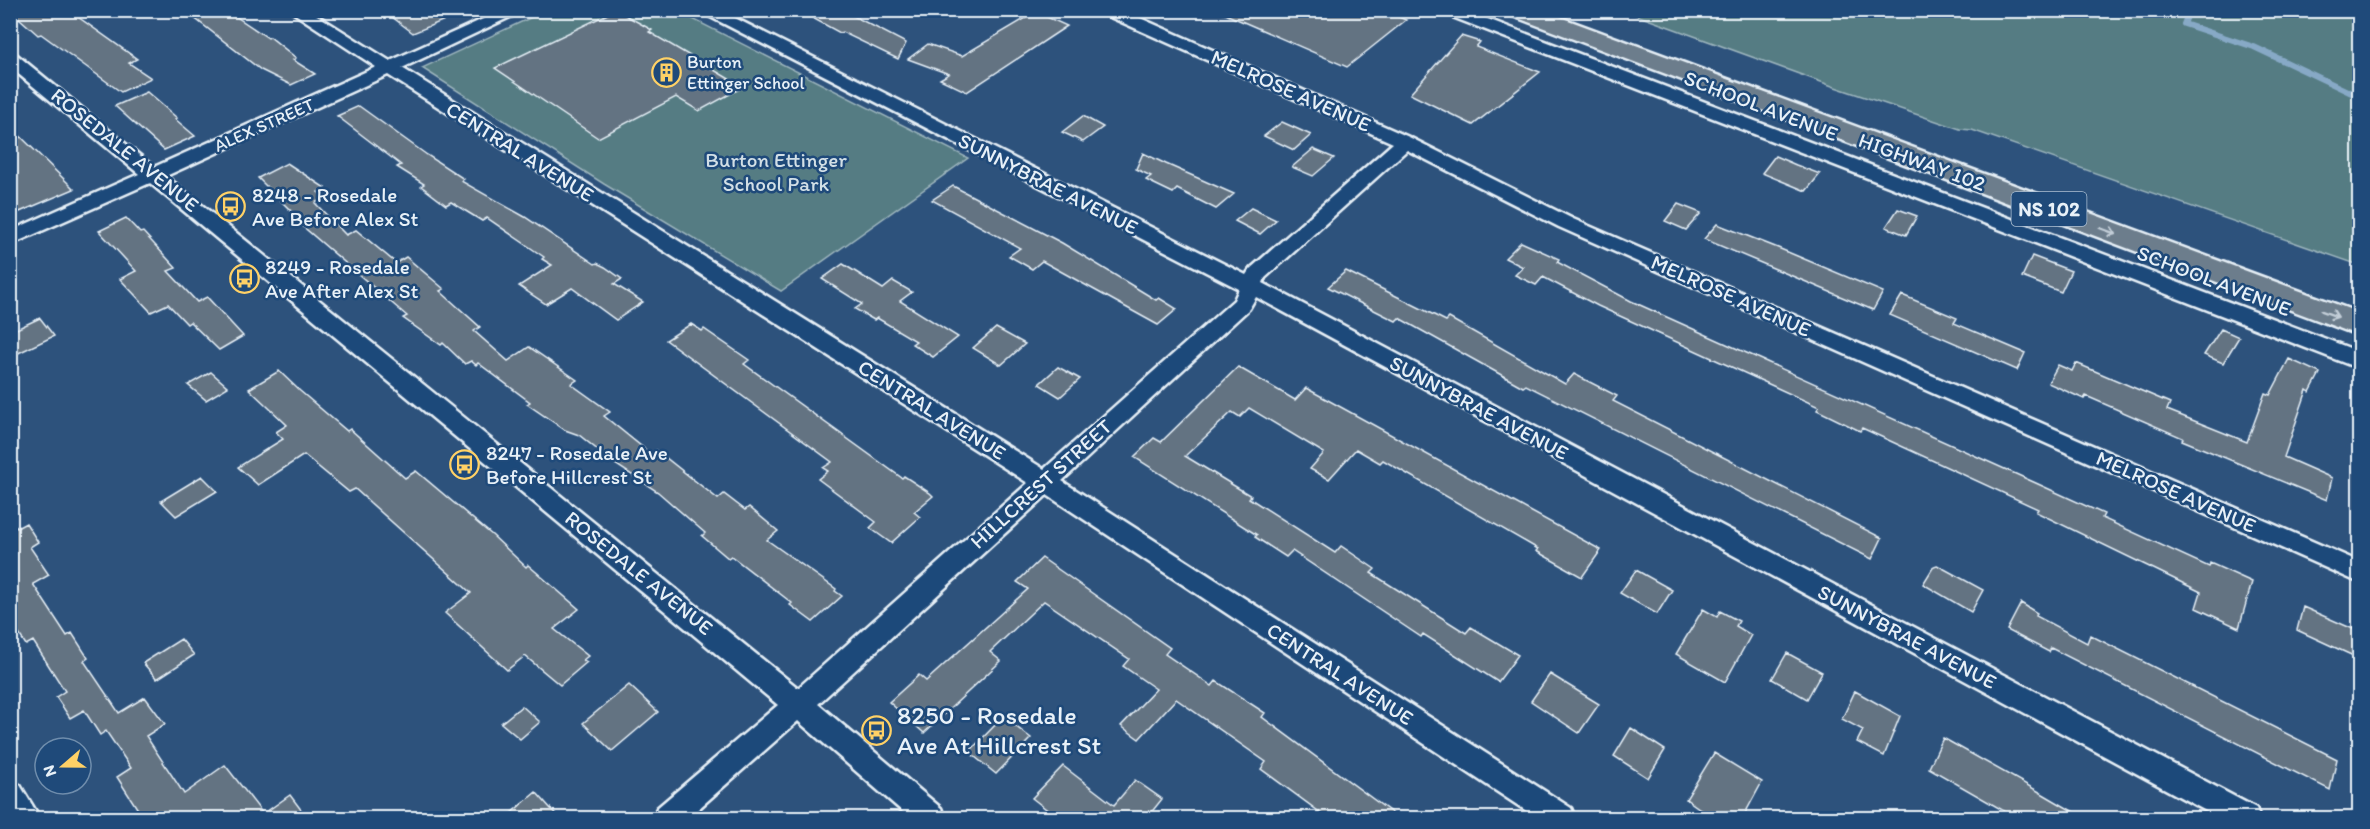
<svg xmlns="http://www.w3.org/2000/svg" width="2370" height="829" viewBox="0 0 2370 829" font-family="Itim,sans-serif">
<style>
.green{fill:#547c83;stroke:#9eb6be;stroke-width:1.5}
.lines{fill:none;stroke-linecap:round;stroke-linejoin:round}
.stream{stroke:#87a9c6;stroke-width:6}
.building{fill:#637382;stroke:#e8f1f8;stroke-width:1.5}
.minor-casing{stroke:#e8f1f8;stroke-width:5}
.motorway-casing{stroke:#e8f1f8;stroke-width:5}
.minor{fill:#1f4a7a;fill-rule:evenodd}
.motorway{fill:#6c7d8c;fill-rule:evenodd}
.oneway{stroke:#c3ced8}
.labels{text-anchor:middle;stroke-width:5;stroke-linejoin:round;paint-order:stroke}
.far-poi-label{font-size:18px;fill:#e8f1f8;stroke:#1f4a7a;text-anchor:start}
.far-street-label{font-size:18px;fill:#e8f1f8;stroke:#1f4a7a}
.shield{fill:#1f4a7a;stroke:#acbfd2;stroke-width:1.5}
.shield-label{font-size:20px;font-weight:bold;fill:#e8f1f8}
.street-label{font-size:21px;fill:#e8f1f8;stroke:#1f4a7a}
.park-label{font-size:21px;fill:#d2dfe6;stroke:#1f4a7a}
.poi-label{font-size:21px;fill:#e8f1f8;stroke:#1f4a7a;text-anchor:start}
.near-poi-label{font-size:26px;fill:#e8f1f8;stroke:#1f4a7a;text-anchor:start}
</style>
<rect width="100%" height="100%" fill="#2d527c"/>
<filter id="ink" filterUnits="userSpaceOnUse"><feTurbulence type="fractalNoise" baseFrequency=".0167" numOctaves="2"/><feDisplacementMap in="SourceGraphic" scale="12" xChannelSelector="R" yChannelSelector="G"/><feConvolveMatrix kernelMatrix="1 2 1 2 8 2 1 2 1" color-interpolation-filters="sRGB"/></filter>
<g filter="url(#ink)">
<path class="green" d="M545,11H677L968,158L781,291L604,184L422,68Z
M1625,11H2359V265L1972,130L1960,129L1835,87Z"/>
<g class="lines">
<path class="stream" d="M2180,10L2188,14L2184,24L2254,47L2360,97"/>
</g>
<path class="building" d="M10,10H68L137,59L129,63L151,78L121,92L41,34L38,35Z
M184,10H226L268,38L270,37L296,58L293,60L315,74L291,85L261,70Z
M383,10H467V11L413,33Z
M616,10L652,30L649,32L743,87L699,111L676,97L598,138L495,68Z
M798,10H842L906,43L898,59L842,32L840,33Z
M1216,10H1382L1406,20L1347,67Z
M1036,12L1067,26L967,92L940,79L949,74L908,59L928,44L962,56Z
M1461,36L1480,42L1476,47L1540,72L1473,125L1410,94Z
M147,92L177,118L175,119L195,136L164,150L115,106Z
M359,106L427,155L464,179L461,181L525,217L595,264L597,263L605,267L622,279L614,284L643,302L616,320L572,288L546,304L519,286L552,265L542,259L544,257L487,218L482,221L451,202L446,205L421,186L424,184L397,167L401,165L337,116Z
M1083,116L1103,127L1083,142L1062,132Z
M1282,122L1311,135L1294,150L1264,136Z
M10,126L74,189L10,216Z
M1313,149L1334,158L1313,176L1292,167Z
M1143,153L1166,164L1234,194L1216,209L1177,189L1173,193L1146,180L1151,176L1136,169Z
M1775,156L1796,165L1820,174L1806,191L1762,173Z
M287,163L325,188L318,192L325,197L315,203L346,235L356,230L396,263L406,257L444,289L440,291L480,327L474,331L508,361L529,347L577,380L571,384L610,412L604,416L651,454L656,450L718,499L724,494L745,510L749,507L778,531L767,540L836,589L835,591L842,596L813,622L790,605L792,603L731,556L728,558L702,536L705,533L658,492L615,464L579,435L565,430L527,404L530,402L478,363L476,365L471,361L465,364L443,343L441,345L403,318L407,316L300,224L303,223L258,178Z
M953,186L1062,243L1156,300L1159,298L1177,309L1158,325L1042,261L1032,269L1009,256L1020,248L932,200Z
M1678,204L1701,213L1686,230L1665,221Z
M1251,208L1276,220L1260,234L1235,221Z
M1898,209L1917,216L1906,235L1886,227Z
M126,218L140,233L143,232L176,268L168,271L197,302L207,297L243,336L219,350L190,322L187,324L168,304L151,312L120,279L136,271L99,231Z
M1717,224L1778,248L1883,292L1873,310L1704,239Z
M1521,242L1559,259L1557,262L1631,301L2038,484L2104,514L2102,518L2209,567L2210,563L2252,582L2239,628L2196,608L2201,592L2036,512L2038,509L1862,428L1860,431L1817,410L1819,407L1598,306L1543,277L1536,285L1515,275L1523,267L1505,258Z
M2032,256L2071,271L2061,292L2022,277Z
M843,264L883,289L893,281L912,292L900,301L958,337L933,357L912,344L916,341L877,318L874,320L855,309L862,304L822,279Z
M1346,271L1446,321L1449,318L1565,384L1574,374L1617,396L1613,401L1882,538L1872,559L1526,385L1523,387L1399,318L1396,321L1328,287Z
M1902,295L1957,318L1954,323L2025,353L2017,370L1890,315Z
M40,318L54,336L10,357V332Z
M691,324L702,331L704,329L749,360L744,364L902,478L904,476L930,493L933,496L914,512L920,517L891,543L870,528L876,522L818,479L828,471L823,468L832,462L666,340Z
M996,328L1025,344L1001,365L973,348Z
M2221,329L2239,337L2223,363L2204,355Z
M2289,359L2320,373L2310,392L2307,390L2284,457L2332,478L2327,500L2182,440L2183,438L2086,396L2084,399L2048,383L2058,365L2072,371L2076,363L2170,403L2167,410L2247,442L2265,393L2270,395Z
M1058,367L1080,379L1060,397L1039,384Z
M1238,367L1295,400L1306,388L1601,550L1582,577L1536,551L1538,549L1383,460L1380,463L1356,449L1329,479L1310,469L1324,453L1249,408L1240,417L1232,412L1185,456L1251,496L1249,498L1335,553L1341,546L1375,569L1371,573L1466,633L1471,627L1518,655L1498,682L1423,634L1421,637L1292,551L1286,557L1255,537L1257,535L1134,457L1154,438L1161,442Z
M279,371L300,391L347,431L350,429L405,478L416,471L492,535L526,567L528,565L579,609L554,629L588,656L583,660L587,662L560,685L525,656L507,670L445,613L471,593L355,489L349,492L304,455L258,485L238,467L283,439L276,432L287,425L249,389Z
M211,372L228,387L206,400L188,385Z
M202,476L217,491L176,516L161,501Z
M10,519L17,528L26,523L38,542L30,547L49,575L33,584L67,636L72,633L88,658L84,661L119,713L145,697L165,724L146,736L184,794L225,765L263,814L290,795L308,819H144L117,777L131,768L106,731L100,735L84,710L70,718L56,697L65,691L33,641L26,645L10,620Z
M1042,558L1170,648L1165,654L1212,686L1216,681L1265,713L1262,717L1400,819H1329L1261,769L1266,762L1176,699L1139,739L1121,726L1156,689L1123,666L1129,659L1044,601L990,652L1001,661L924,733L889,702L919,675L926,681L1028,589L1017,582Z
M1937,565L1983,590L1971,612L1923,584L1934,566Z
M1636,570L1672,590L1657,614L1620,593Z
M2021,603L2037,613L2036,616L2087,643L2090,635L2337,759L2330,790L2051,648L2049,652L2007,630Z
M2303,607L2360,632V659L2297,630Z
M1703,609L1717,617L1720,611L1739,621L1736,626L1751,635L1725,682L1676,654Z
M181,639L194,655L157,679L143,663Z
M1787,653L1822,672L1807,699L1772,679Z
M1550,674L1599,704L1579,733L1531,701Z
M629,685L658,712L612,751L583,723Z
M1855,691L1900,716L1884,756L1857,742L1863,730L1842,719Z
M522,706L540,722L520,739L501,723Z
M1003,717L1031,738L996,774L969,752Z
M1631,728L1665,750L1648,778L1614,756Z
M1943,738L2043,794L2086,819H2018L1929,768Z
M1714,753L1762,782L1742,819H1699L1703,811L1686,799Z
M1063,766L1114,805L1135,780L1162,799L1146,819H1059L1032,798Z
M536,792L560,819H504Z"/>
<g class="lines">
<defs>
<path id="minor" d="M289,10H309L390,61L503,10H525L402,68L1044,469L1234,300L1239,289L697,10H719L1246,275L1250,269L1393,143L1101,13L1099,10H1122L1411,138L1573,219L2360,562V583L1559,227L1407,150L1265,278L1263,283L2256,808L2260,818H2219L1256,297L1249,309L1062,481L1571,808L1575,818H1537L1047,495L818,704L941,808L945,818H910L798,721L688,818H653L657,808L778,705L150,183L10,245V231L139,174L10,67V53L16,54L154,167L376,67ZM388,75L1028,483L798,688L166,176Z
M1440,10H1464L2360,352V369L1442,13Z
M10,781L20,785L40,818H10Z"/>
<path id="motorway" d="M1507,10H1541L2360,313V336L1510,15Z"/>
</defs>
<use href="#minor" class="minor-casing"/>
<use href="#motorway" class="motorway-casing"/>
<use href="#minor" class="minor"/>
<use href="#motorway" class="motorway"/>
</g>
<defs><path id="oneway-shaft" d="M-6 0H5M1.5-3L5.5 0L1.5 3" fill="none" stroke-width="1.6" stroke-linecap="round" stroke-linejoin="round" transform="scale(1.5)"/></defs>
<g class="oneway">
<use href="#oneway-shaft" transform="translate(2108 231) rotate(20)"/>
<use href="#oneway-shaft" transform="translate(2330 314) rotate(20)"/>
</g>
</g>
<defs>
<symbol id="building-ring" viewBox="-11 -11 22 22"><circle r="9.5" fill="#1f4a7a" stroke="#ffd166" stroke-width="1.5"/><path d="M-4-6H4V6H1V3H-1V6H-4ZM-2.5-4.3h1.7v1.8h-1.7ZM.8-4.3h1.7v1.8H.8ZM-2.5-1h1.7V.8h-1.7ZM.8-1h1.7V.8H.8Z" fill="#ffd166"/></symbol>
<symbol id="bus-ring" viewBox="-11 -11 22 22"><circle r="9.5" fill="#1f4a7a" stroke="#ffd166" stroke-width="1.5"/><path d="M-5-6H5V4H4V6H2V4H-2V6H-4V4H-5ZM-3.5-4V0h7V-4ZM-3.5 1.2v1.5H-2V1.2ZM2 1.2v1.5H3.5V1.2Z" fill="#ffd166"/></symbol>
</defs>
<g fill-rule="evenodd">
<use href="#building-ring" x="650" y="56" width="33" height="33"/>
<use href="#bus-ring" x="214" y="190" width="33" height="33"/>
<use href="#bus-ring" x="228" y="262" width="33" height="33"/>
<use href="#bus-ring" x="448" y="448" width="33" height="33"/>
<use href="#bus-ring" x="860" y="714" width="33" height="33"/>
</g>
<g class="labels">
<g class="far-poi-label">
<text x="687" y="68">Burton<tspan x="687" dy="21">Ettinger School</tspan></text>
</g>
<g class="far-street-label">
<text transform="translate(264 125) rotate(-24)" y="6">ALEX STREET</text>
</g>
<rect class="shield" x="2011.5" y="192" width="75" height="34" rx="4.5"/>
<g class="shield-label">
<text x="2049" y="216">NS 102</text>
</g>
<g class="street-label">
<text transform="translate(1291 91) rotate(24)" y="7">MELROSE AVENUE</text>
<text transform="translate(1761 106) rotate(21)" y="7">SCHOOL AVENUE</text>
<text transform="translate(125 150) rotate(39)" y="7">ROSEDALE AVENUE</text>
<text transform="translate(520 152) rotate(32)" y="7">CENTRAL AVENUE</text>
<text transform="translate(1922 162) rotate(20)" y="7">HIGHWAY 102</text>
<text transform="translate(1048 184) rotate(27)" y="7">SUNNYBRAE AVENUE</text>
<text transform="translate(2214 281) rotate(21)" y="7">SCHOOL AVENUE</text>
<text transform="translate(1731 296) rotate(24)" y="7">MELROSE AVENUE</text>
<text transform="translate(1479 408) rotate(28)" y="7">SUNNYBRAE AVENUE</text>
<text transform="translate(932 410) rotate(32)" y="7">CENTRAL AVENUE</text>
<text transform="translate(1041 484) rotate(-42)" y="7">HILLCREST STREET</text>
<text transform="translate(2176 492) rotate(24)" y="7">MELROSE AVENUE</text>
<text transform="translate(639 573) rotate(39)" y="7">ROSEDALE AVENUE</text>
<text transform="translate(1907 637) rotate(28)" y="7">SUNNYBRAE AVENUE</text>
<text transform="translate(1340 674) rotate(33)" y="7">CENTRAL AVENUE</text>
</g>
<g class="park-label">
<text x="776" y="167">Burton Ettinger<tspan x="776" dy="24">School Park</tspan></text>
</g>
<g class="poi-label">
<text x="252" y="202">8248 - Rosedale<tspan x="252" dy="24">Ave Before Alex St</tspan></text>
<text x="265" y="274">8249 - Rosedale<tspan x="265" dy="24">Ave After Alex St</tspan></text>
<text x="486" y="460">8247 - Rosedale Ave<tspan x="486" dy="24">Before Hillcrest St</tspan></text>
</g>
<g class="near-poi-label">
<text x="897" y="724">8250 - Rosedale<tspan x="897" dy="30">Ave At Hillcrest St</tspan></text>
</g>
</g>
<rect width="2370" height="829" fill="none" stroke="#1f4a7a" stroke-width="36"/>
<rect x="18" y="18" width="2334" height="793" fill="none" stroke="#e8f1f8" stroke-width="2" filter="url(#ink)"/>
<g transform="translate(63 766) rotate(250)"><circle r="28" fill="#1f4a7a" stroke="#6f8dac" stroke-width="1.5"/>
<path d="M0-4.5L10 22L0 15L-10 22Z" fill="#ffd166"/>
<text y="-9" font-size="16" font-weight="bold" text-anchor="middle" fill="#e8f1f8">N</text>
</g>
</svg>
